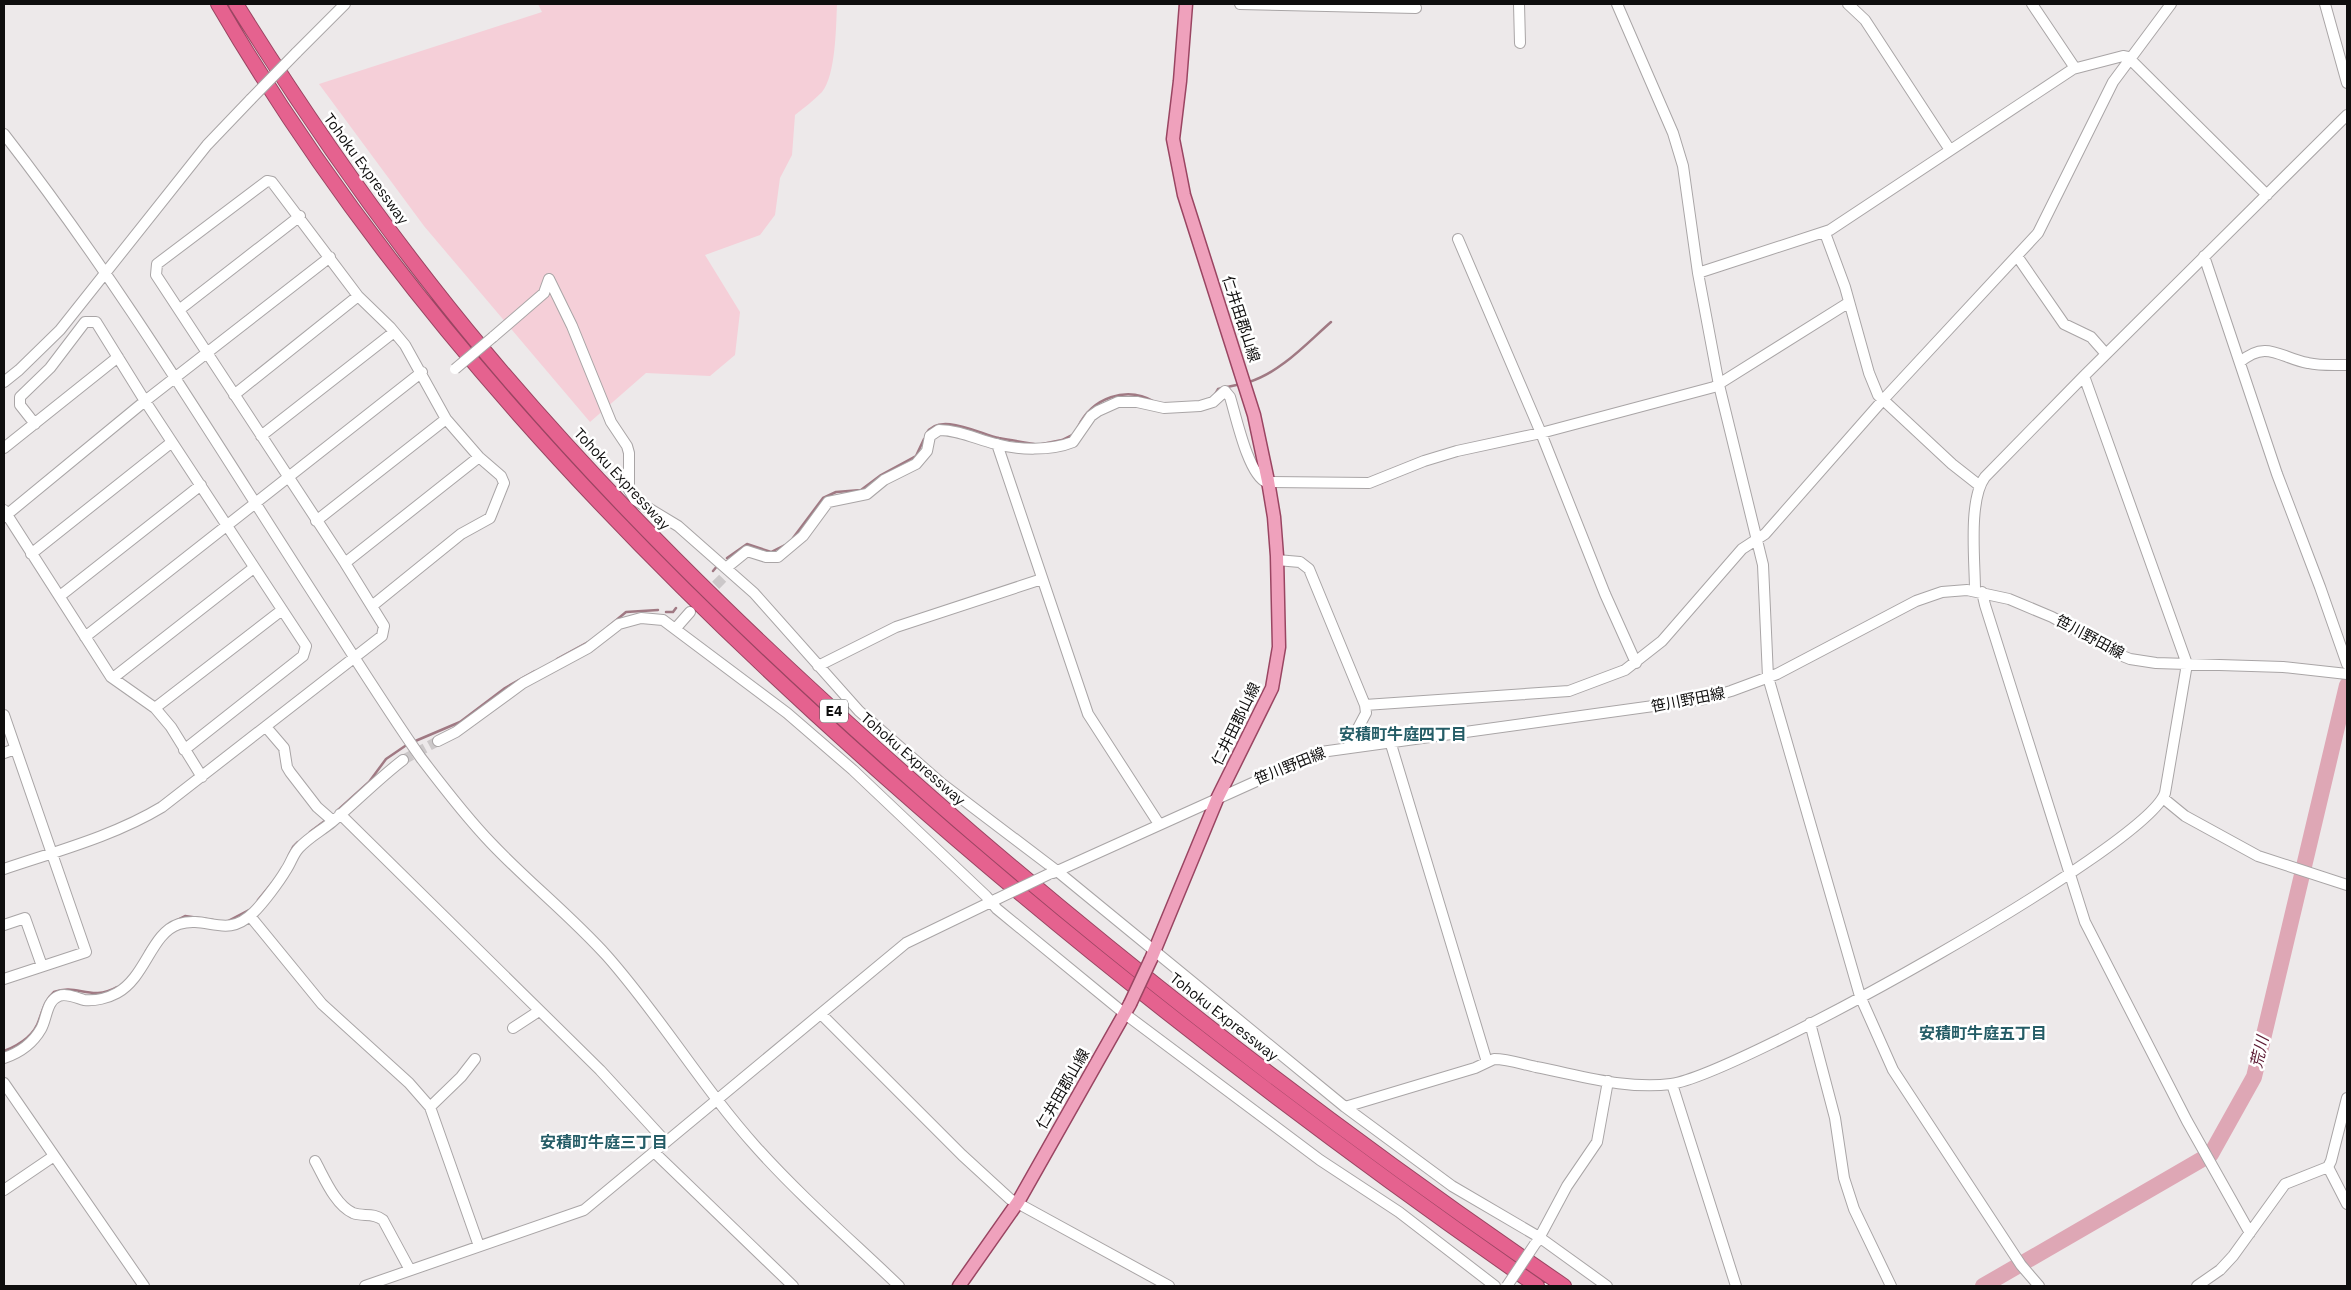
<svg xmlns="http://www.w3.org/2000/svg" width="2351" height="1290" viewBox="0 0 2351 1290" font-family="'IBM Plex Sans','Noto Sans JP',sans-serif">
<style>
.green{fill:#f5cfd8}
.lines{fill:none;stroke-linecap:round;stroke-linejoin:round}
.stream{stroke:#a07983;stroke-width:2.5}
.river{stroke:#dea7b5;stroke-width:16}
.minor-tunnel{stroke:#ccc8c9;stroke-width:10;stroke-dasharray:10 5;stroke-linecap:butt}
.minor-casing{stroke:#a9a5a6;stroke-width:12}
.major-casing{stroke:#9a4562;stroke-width:15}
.highway-casing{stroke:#9a4562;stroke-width:16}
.minor{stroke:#fff;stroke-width:10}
.major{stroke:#efa1bc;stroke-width:12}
.highway{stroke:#e5628f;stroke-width:14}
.minor-bridge-casing{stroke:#a9a5a6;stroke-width:12;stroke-linecap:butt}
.major-bridge-casing{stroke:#9a4562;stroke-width:15;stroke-linecap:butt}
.minor-bridge{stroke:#fff;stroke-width:10}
.major-bridge{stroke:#efa1bc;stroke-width:12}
.labels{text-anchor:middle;stroke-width:5;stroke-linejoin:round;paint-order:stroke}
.shield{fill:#fff;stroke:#575656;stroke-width:1}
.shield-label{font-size:14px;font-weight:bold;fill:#0f0e0e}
.street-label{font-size:15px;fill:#0f0e0e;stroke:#fff}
.neighbourhood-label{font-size:16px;font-weight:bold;fill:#245c66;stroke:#fff}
.water-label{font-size:16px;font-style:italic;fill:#5b1932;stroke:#fff}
</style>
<rect width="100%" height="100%" fill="#ede9ea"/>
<path class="green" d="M538,4H837C836,26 836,75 822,92C814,100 804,108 795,115L792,155L780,178L775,215L760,235L705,255L740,312L735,355L710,376L646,373L590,422L424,226L319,84L542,12Z"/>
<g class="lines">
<path class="stream" d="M1249,382C1281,372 1307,343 1331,322
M1214,396L1218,389L1241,384
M1078,427C1092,398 1126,385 1155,402
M926,434C938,411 980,434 999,438C1010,440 1022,442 1034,444
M1042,444L1062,440L1072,435
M793,538L823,498L836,492L861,490L881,475L916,456L924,439
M727,558L747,544L771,552L785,545
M713,571L718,565
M666,612H673L676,608
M608,627L626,612L658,610
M557,659L590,641
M413,742L460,722L505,688L535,671
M338,810L369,782L386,759L408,744
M310,832L326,820
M289,855L293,847L298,842
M258,900L272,883
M228,921L249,910
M171,923L185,916L213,920
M146,951L156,937
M4,1051C19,1045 34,1036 39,1020C43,1009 45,1000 54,992C77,983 91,1002 117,987"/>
<path class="river" d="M1983,1286L2211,1154L2254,1077L2347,685"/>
<path class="minor-tunnel" d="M705,596L724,577
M403,760L438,741"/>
<defs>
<path id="minor" d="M1240,4L1416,8
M1519,4L1520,43
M1617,4L1673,133L1683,166L1698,273L1719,385L1763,565L1768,677L1860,996L1893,1070L2021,1265L2039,1286
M1848,4L1865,20L1950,150
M2032,4L2075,68
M2325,4L2347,83
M296,53L345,4
M4,134C120,283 217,445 320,604C353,655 386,708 421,758C443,787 466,817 491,843C528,882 571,916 607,956C661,1017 702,1087 757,1148C801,1197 851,1240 899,1286
M1825,233L1845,287L1869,373L1878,395L1952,464L1980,486
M1458,239L1541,433L1605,594L1636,663
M2017,256L2064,324L2091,337L2106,354
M2204,256L2277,474L2320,587L2347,664
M1698,273L1830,230L2073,69L2123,56L2128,57L2139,68L2267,195
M549,279L572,326L611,422L627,446L629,453V490L635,500L678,526L754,593L859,711L941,783L1057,871L1345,1107L1452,1186L1539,1237L1607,1286
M179,310L300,216
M493,337L544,293L549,279
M2240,362C2267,339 2280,358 2308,363C2321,366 2335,365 2347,365
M4,382L19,370L60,330L207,145L251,99
M234,395L358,296
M35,424L20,405V397L50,368L85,322H96L145,401L306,646L303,656L184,750
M261,436L394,332
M997,444L1088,714L1159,824
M4,448L118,357
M4,510L111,677L155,708L171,727L202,777
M4,517L145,401L330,257
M316,521L446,419
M31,554L172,442
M1277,560L1300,562L1309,569L1365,705L1366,713L1348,747
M345,563L479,457
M726,568L747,551L766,557H778L803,536L828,502L867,494L884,480L916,464L927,451L930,436L939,430C959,430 976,439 996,444C1018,450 1051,451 1073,442L1091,416L1098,411L1118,402H1137L1164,408L1200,406L1213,402L1225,391L1230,397C1236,416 1248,474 1266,482L1369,483L1424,461L1457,451L1541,433L1714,387L1848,303
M1975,591C1975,561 1968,500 1985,477L2084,376L2347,115
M1982,592L1985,605L2085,922L2187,1121L2250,1233
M60,596L201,485
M676,628L690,612
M85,637L422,372
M818,666L896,627L1042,579
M113,678L251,570
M1365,705L1569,691L1625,670L1662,641L1742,549L1765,534L1882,401L2038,233L2113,82L2171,4
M155,708L282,610
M4,715L86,952L4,979
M266,727L284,748L287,767L290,772L317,807L333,821
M438,741L456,732L523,683L588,648L619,624L641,618L663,620L787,713L853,770L986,896L997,909L1125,1014L1320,1160L1399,1212L1495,1286
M1390,741L1487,1062
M4,753L15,749
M2163,798L2185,816L2258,856L2347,885
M340,814L600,1070L666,1142
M4,869C57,851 114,836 162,807L382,636L384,626L345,563L156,275L157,264L267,181L272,182L358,296L390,327L405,345L446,419L479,457L501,476L504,483L490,518L461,534L372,606
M1053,873L1321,752L1704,699L1731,691L1777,674L1916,601L1942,592L1967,590L2009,599L2052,617L2120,655L2130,659L2156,663L2283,667L2347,674
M250,916L322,1004L409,1083L430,1107L479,1246
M4,925L25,918L42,966
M821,1014L962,1155L1010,1199L1169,1286
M1810,1023L1835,1118L1844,1178L1854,1209L1891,1286
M513,1028L539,1011
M4,1058C19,1053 33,1043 41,1029C47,1019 46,1001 59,996C66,993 77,998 84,1000C95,1001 108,998 117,993C146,977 151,933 179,924C208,915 226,940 254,912C263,903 279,882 286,870C291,863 293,854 299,848C309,837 321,831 332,822C356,802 378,779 403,760
M4,1083L144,1286
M1672,1084L1736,1286
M430,1107L461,1077L475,1059
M1345,1107L1475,1068L1494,1059C1508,1059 1522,1064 1536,1067C1579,1075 1626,1090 1671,1084C1737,1075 2146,848 2165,793L2187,664L2084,376
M654,1152L793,1286
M315,1161C324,1177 335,1205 353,1213C363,1217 373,1212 383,1220L410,1270
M2328,1167L2347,1204
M4,1190L54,1156
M1537,1242L1567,1186L1597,1142L1608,1081
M365,1286L584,1210L906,943L997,899
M2197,1286L2220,1270L2233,1256L2285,1184L2328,1167L2331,1161L2347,1098"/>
<path id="major" d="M1151,959L1218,797L1272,688L1279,647L1277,556L1274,517L1268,481L1254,415L1184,195L1173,139L1180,81L1186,4
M959,1286L1018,1202L1130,1004"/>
<path id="highway" d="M218,4C390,299 629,550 884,776C1091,960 1310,1128 1537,1286
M236,4C312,126 394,243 486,353C633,528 799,683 971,832C1160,994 1358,1146 1564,1286"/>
</defs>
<use href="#minor" class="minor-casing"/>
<use href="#major" class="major-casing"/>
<use href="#highway" class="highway-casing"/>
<use href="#minor" class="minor"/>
<use href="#major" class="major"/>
<use href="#highway" class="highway"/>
<defs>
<path id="minor-bridge" d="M251,99L296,53
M455,369L493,337
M997,899L1049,874
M1507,1286L1535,1244"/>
<path id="major-bridge" d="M1130,1004L1151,959"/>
</defs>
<use href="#minor-bridge" class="minor-bridge-casing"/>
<use href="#major-bridge" class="major-bridge-casing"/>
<use href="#minor-bridge" class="minor-bridge"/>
<use href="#major-bridge" class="major-bridge"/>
</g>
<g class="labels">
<rect class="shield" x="820" y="699.5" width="28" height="23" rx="4"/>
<g class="shield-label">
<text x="834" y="716">E4</text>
</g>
<g class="street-label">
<text transform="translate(366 169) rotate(54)" y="5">Tohoku Expressway</text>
<text transform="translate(1241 319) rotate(72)" y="5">仁井田郡山線</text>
<text transform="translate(622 479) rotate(47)" y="5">Tohoku Expressway</text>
<text transform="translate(2090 637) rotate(28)" y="5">笹川野田線</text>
<text transform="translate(1688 700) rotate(-11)" y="5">笹川野田線</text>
<text transform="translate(1236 724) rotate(-64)" y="5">仁井田郡山線</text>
<text transform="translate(913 759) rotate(41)" y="5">Tohoku Expressway</text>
<text transform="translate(1290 766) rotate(-22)" y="5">笹川野田線</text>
<text transform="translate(1224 1017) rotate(38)" y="5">Tohoku Expressway</text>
<text transform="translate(1063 1089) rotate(-60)" y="5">仁井田郡山線</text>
</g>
<g class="neighbourhood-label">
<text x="1403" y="740">安積町牛庭四丁目</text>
<text x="1983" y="1039">安積町牛庭五丁目</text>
<text x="604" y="1148">安積町牛庭三丁目</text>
</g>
<g class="water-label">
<text transform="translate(2259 1052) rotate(-77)" y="6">荒川</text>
</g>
</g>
<rect width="2351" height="1290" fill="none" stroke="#0f0e0e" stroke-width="10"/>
</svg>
